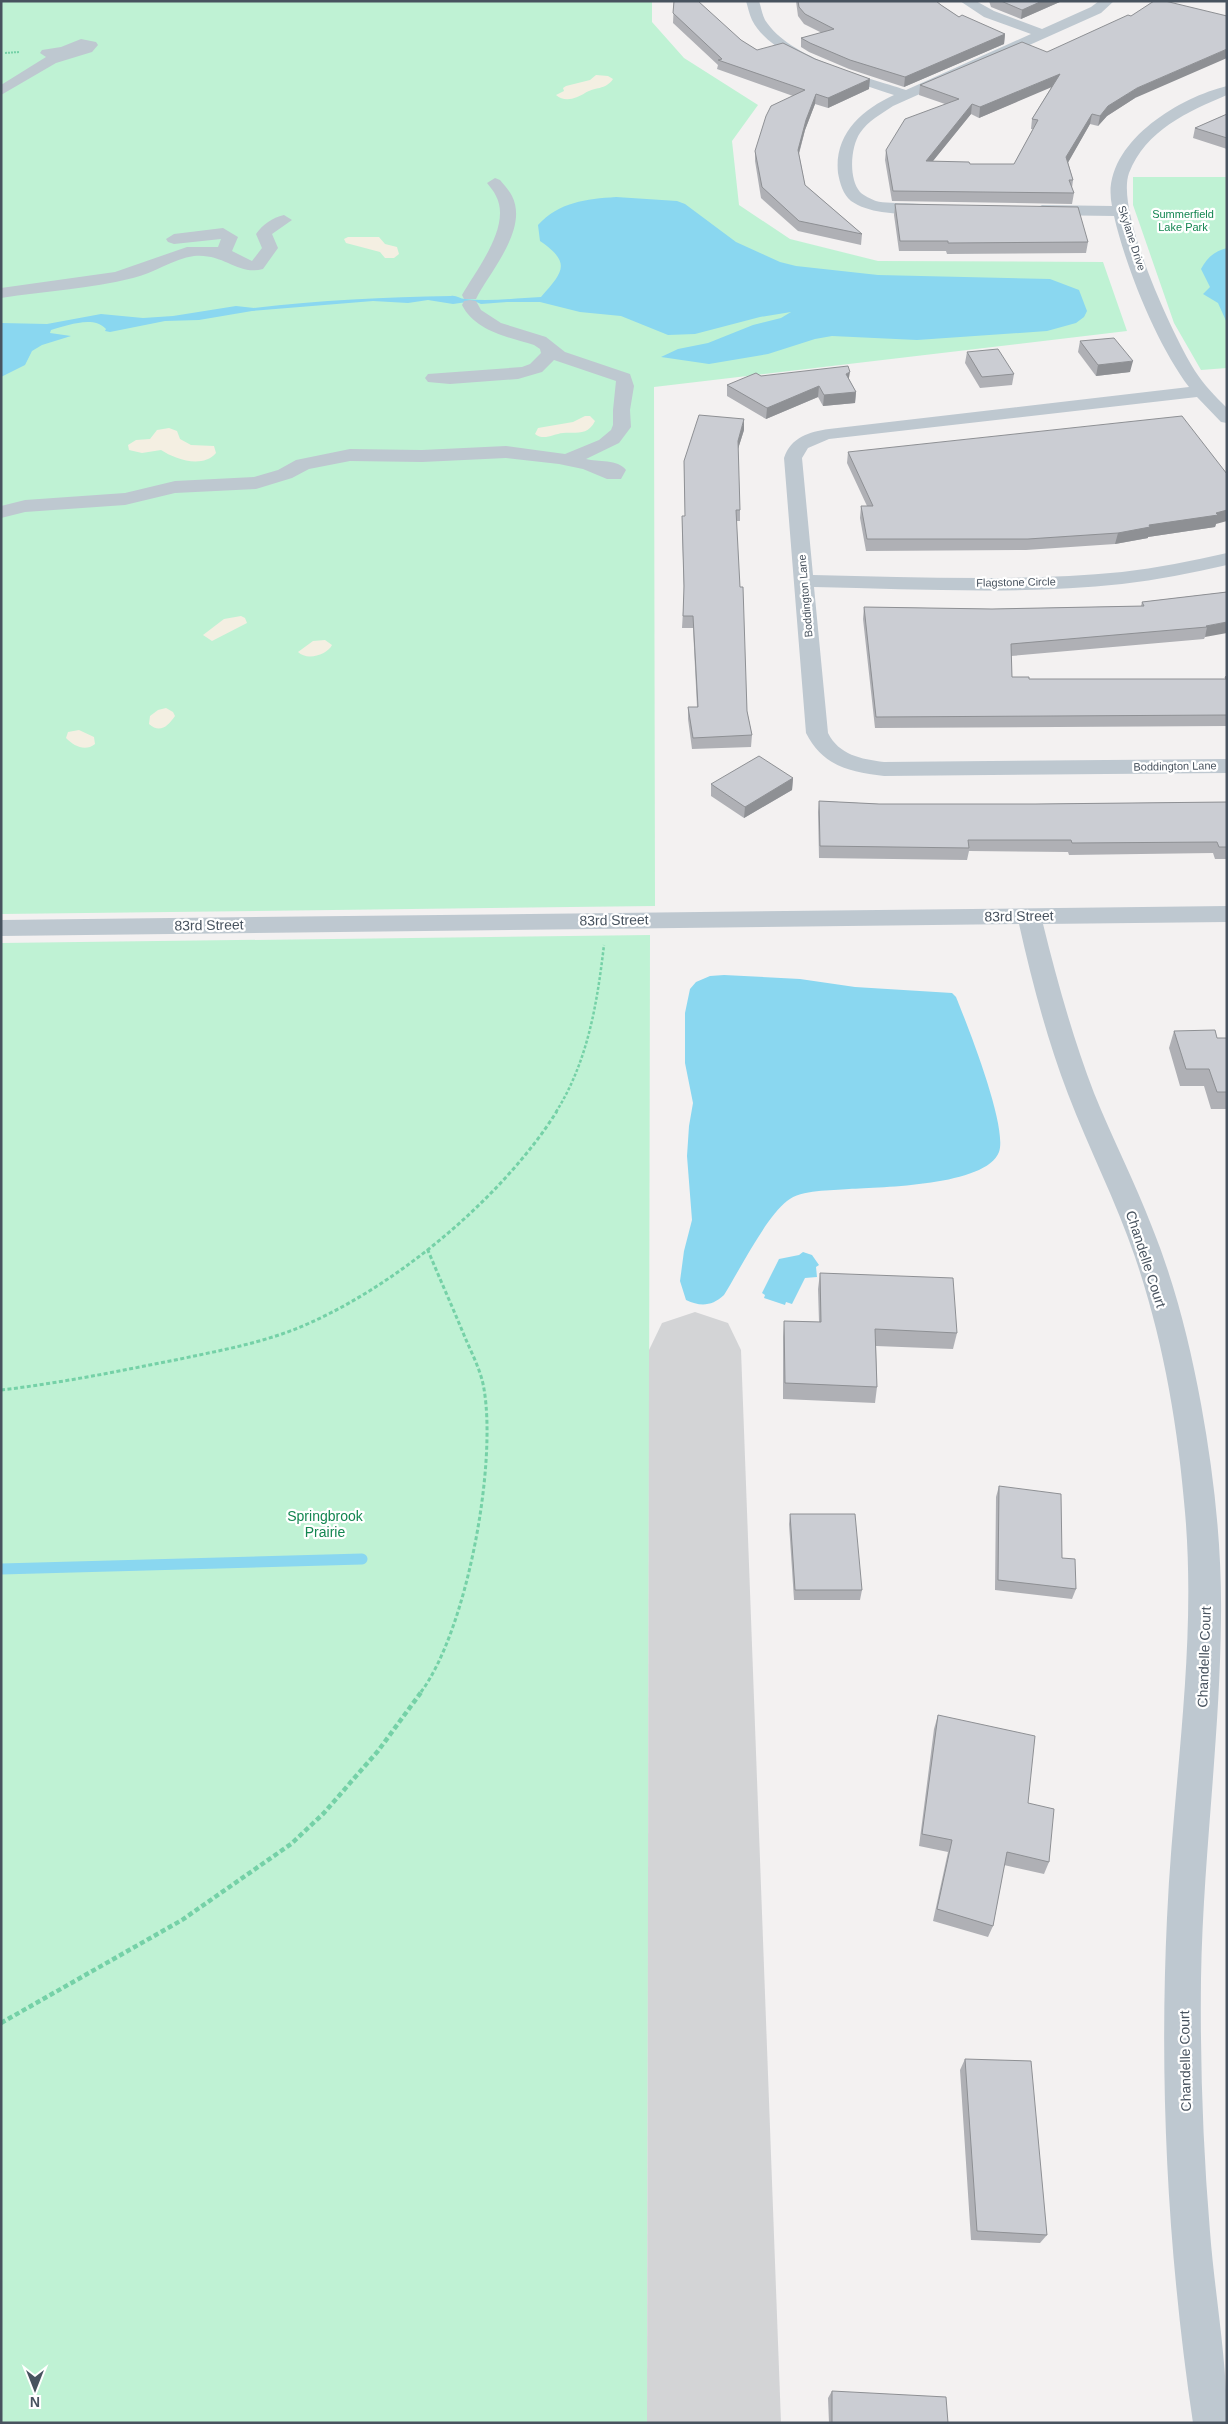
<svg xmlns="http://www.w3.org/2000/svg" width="1228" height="2424" viewBox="0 0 1228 2424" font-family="Arial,sans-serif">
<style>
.green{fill:#bff2d4}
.sand{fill:#f4efe2}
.water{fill:#8ad7f0}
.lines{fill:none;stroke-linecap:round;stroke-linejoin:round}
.stream{stroke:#8ad7f0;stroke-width:11}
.taxiway{fill:#d3d4d6;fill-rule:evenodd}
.path-far3{stroke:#75d1a7;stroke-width:2;stroke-dasharray:2 1;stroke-linecap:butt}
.path-far2{stroke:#75d1a7;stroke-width:2.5;stroke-dasharray:3 2;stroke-linecap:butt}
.path-far1{stroke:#75d1a7;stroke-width:3;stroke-dasharray:4 2.5;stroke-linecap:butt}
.path{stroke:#75d1a7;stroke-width:4.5;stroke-dasharray:5 3;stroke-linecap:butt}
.minor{fill:#bec8d0;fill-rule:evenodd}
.wall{fill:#afb0b5;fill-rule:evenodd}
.shaded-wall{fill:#8e9094}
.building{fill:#cbcdd3;stroke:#8e9094;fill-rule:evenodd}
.labels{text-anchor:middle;stroke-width:4.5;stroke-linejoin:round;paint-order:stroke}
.far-park-label{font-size:11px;fill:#148651;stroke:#fff}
.far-street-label{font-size:11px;fill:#48535f;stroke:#fff}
.street-label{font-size:14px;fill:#48535f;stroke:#fff}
.park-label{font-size:14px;fill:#148651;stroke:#fff}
</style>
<rect width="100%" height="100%" fill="#f3f1f1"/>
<path class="green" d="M1,1H652V22L684,58L758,105L732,141L739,205L790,239L878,261L1103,262L1127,331L654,387L655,906L1,914Z
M1133,177H1227V368L1201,370L1174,323L1140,225L1133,205Z
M650,935L647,2423H1V943Z"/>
<path class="sand" d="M596,75L608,76L613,79C606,90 594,87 585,93C577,98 565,103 556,95L564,91L563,88L566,86L590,80Z
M348,237H379L385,244L397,247L399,254L394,258H385L380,252L346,243L344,239Z
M585,416H590L595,421C588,436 575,432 563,433C553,434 544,441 535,434L538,428L573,422Z
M169,428L177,431L180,439L191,445L214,446L216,453C202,469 175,459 161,450L142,453L129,450L128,445L136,440L150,439L157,430Z
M241,616L245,618L247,623L212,641L203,635L224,619Z
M325,640L332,645C327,655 307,661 298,652L313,641Z
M166,708L173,712L175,716C168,726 160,734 149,724L150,716L158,710Z
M79,730L94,737L95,744C85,752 74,746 66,738L68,732Z"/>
<path class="water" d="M616,197L677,201L685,204L736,242L780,262L796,266L878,275L1050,279L1079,290L1087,311L1084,317L1076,323L1047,331L917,340L832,336L815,339L768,354L709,364L661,357L678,349L708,343L753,325L781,318L791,312L760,317L695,334L668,335L621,316L580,312L540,302H507L481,304L474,301L453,304L428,300L408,303L373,301L252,311L199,320L165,321L110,332L105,331L106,329C93,315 67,326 51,330L50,333L71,336L42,345L32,351L25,365L1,377V323L47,324L101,314L143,318L173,316L236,306L254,308C320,300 385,297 451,296C456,295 460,299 465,299C490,302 517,298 541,297C563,272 572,263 540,241L538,225C559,202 586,199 616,197Z
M1227,248V323L1218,303L1203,294L1210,287L1201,269C1207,258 1214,251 1227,248Z
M724,975L800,979L855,987L952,993L956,997C967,1024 1008,1127 999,1152C986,1186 881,1187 849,1189C831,1191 802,1189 787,1201C766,1217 739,1271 724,1295C712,1306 701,1307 686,1300L680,1281L684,1251L692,1220L687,1156L689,1126L693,1103L685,1063V1013L690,989L696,982L710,976Z
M803,1252L812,1255L819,1265L816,1267L817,1277L805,1278L792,1304L786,1302L785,1305L764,1298L765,1295L762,1293L779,1259L799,1255Z"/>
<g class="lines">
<path class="stream" d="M1,1569L362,1559"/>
<path class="taxiway" d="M695,1312L728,1323L741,1350L781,2423H647L649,1350L662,1323Z"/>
<path class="path-far3" d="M5,53L19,52"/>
<path class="path-far2" d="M556,1112C588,1061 597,1004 604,945"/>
<path class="path-far1" d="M1,1390C61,1383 120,1371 180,1359C218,1351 256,1344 293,1330C390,1292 502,1199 557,1111
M421,1692C467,1630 497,1465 484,1389C481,1370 471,1352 464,1335C452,1306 439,1277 427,1248"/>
<path class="path" d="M1,2023L182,1920L291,1844L323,1814L378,1751L422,1691"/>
<path class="minor" d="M746,1H759C761,7 762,14 765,20C790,59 864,76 906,90L1031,34L984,17L960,1H976L994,11L1042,29L1091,7L1099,1H1114L1101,13L893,106C881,114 868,121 860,133C851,146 848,178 860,192C864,196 871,199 876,201C890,205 934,201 940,209C935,216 923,214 915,214C895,214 868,213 851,201C843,194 840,184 838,173C834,135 861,110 894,95C854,81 772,60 752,20C749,14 748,7 746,1Z
M81,39L96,42L98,45L92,52L56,63L1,95V85L46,57L40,53L42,50L61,47Z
M1227,86V95C1187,112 1146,130 1129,173C1115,211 1173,336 1195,371C1204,385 1215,396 1227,408V423L1221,422L1197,397L829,439L808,448L802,458L813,575C916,577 1019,582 1122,572C1157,568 1192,561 1227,553V565C1192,573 1157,580 1122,584C1020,595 917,589 814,587L828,733C839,755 861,759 884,762L1227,759V773L884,776C849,772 823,766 806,733L784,458C791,437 809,432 829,429L1189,387C1157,345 1126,268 1114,216L1042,215L1034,210L1042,205L1112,206C1099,146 1177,98 1227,86Z
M495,178L500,180C504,185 509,190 512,196C528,228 493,268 478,295L476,299H464L462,295C476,270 512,226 496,196C494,191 490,187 487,183Z
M284,215L292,220L272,234L278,248L263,269C238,276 224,253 194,256C173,259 154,273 133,278C90,289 45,291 1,298V288L115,272L187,247H218L221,239L174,244L168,242L166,239L174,234L223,228L238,237L232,251L252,261L262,248L256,234C263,224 272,218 284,215Z
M470,300L476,301L481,310L501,323L546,337L565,352L630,374L634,386L630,410L631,427L619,443L586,459C598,462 618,459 626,470L621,479H607L583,469L559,464L506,458L422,462L350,461L309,469L292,478L256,489L175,493L125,505L25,512L1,518V506L25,500L125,493L175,481L254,477L278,470L296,460L350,449L422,450L506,446L565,454L599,440L611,430L613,425V410L616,381L554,360L542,372L518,379L450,384L428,382L425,378L428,374L522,367L530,364L541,353L540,349L534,345C508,337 475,331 462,305L464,301Z
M1227,906V922L1043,924C1057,981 1073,1038 1094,1093C1112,1138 1135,1182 1152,1227C1175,1284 1190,1344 1201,1404C1214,1475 1222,1547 1221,1618C1220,1739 1203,1858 1201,1979C1200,2063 1203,2148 1210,2232C1215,2296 1227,2359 1227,2423H1193C1168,2255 1159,2087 1167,1918C1173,1782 1197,1648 1185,1512C1178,1426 1163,1339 1135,1257C1116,1201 1089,1149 1068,1094C1047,1039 1032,982 1019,924L1,936V920Z"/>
</g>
<path class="wall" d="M674,1L757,50L869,89L828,108L815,104L805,130L799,154L805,185L862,234L861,245L798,231L761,198L755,161V151L793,96L717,69L718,65L673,23Z
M796,1H936L941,5L959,17L1005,34L1004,44L904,87L849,69L809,52L801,47V38L822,33L804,24L798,16Z
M989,1H1062L1021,19L991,7Z
M1022,42L1135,98L1107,116L1098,126L1090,124L1068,162L1073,180L1072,188L1074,193L1072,204L892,201L885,160L886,150L945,104L919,95L920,85ZM1052,86L1032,119L1031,129H1033L1014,164H970L933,161L971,114L979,118Z
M1227,114V149L1193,138L1195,128Z
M895,204L1088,242L1086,253L947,254L946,251H899L894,215Z
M1080,341L1130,372L1096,376L1078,352Z
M967,352L1014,374L1012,385L980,388L965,363Z
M761,376L849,379L856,392L855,403L823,406L818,397L766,419L727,396V385Z
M744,430L738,449L740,510V521H736L747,711L752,735L751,747L692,749L688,719V707H697L693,628H682L684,594L682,527V516H685L684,461Z
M848,452L1216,524L1215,527L1148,537V538L1115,544L1026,550L866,551L860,518L861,506H867L847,463Z
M1227,592L1204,639L1011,656L1012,677L1029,679H1225V677L1227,676V726L875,728L863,619L864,607L992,609L1141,606L1142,602Z
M793,778L792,790L744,818L711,796V784Z
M819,801L879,804H1036L1227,802V859H1215L1213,853L1069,855L1068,852L969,851L967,860L819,858L818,812Z
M1174,1031L1217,1038H1227V1109H1211L1204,1086H1180L1169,1048Z
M820,1273L957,1333L953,1349L876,1346L877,1387L875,1403L783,1399V1337L784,1321L819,1322L818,1289Z
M999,1486L1062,1558L1076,1589L1072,1599L995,1590L996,1497Z
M790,1514L862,1590L860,1600H794L789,1524Z
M938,1715L1028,1803L1049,1862L1044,1874L1004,1865L993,1926L988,1937L933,1921L948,1852L919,1846L934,1729Z
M965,2059L1047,2235L1040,2243L971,2240L960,2070Z
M832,2391L948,2423H829L828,2398Z"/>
<path class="shaded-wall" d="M1042,1H1062L1021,19L1022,10Z
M1005,34L1004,44L904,87L905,77Z
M1227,49V58L1135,98L1107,116L1098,126L1100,116L1108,106L1137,88Z
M1060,74L1059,84L979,118L980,107Z
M870,79L869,89L828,108V98Z
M816,94L815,104L805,130L797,160L798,150L806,120Z
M972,104L971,114L924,172L926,161Z
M1092,114L1090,124L1065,168L1066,157Z
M1133,361L1130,372L1096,376L1098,365Z
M850,372L848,383L846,374Z
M819,386L818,397L766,419L767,408Z
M856,392L855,403L823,406L824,395Z
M744,419V430L737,452L738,441Z
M1227,510V521L1216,524L1215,527L1148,537V538L1115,544L1118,533L1149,525Z
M1227,622V633L1205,637L1207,627L1206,626Z
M793,778L792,790L744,818L745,807Z"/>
<path class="building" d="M674,1H698L741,40L757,50L783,43L815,59L870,79L828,98L816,94L806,120L798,150L805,185L862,234L799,221L762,187L755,151L766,116L771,106L805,90L718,60L722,59L673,13Z
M798,1H936L941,5L959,17L962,15L1005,34L905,77L850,60L810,43L801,38L834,29L805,14L799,7Z
M1001,1H1042L1022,10Z
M1154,1H1165L1227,16V49L1137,88L1108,106L1100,116L1092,114L1066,157L1073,180H1069L1074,193L893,191L886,150L905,119L959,99L920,85L1022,42L1047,52L1128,15L1131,16ZM1060,74L1032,119L1038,120L1014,164H970L969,162L926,161L972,104L980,107Z
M1227,114V138L1195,128Z
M895,204L1078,207L1088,242L948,243V241H900Z
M1114,338L1133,361L1098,365L1080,341Z
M998,349L1014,374L982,377L967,352Z
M848,366L850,372L846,374L856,392L824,395L819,386L767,408L727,385L756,373L761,376Z
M699,415L744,419L738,441L740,510H736L740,587H743L747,711L752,735L693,738L688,707H698L693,616H683L684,586L682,516H685L684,461Z
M1182,416L1227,474V510L1216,513L1218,515L1149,525L1150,527L1118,533L1028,539H867L861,506H873L848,452Z
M1227,592V622L1206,626L1207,627L1011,644L1012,677H1029V679H1226L1225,677L1227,676V715L876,717L864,607L992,609L1144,606L1142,602Z
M759,756L793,778L745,807L711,784Z
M819,801L879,804H1036L1227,802V847H1219L1217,842L1072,843L1071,840H968L969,848L820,846Z
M1215,1030L1217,1038H1227V1092H1217L1209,1069H1186L1174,1031Z
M820,1273L953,1278L957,1333L875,1329L877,1387L785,1383L784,1321L821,1322Z
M999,1486L1061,1494L1062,1558L1075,1559L1076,1589L998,1580Z
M790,1514H855L862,1590H795Z
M938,1715L1035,1736L1028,1803L1054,1809L1049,1862L1007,1852L993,1926L937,1909L952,1840L922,1834Z
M965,2059L1031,2061L1047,2235L977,2231Z
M832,2391L946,2397L948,2423H832Z"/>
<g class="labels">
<g class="far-park-label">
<text x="1183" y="218">Summerfield<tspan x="1183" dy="13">Lake Park</tspan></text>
</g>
<g class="far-street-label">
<text transform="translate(1132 238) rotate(72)" y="4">Skylane Drive</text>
<text transform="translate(1016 582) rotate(-1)" y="4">Flagstone Circle</text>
<text transform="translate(805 596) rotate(-95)" y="4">Boddington Lane</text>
<text transform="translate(1175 766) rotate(-1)" y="4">Boddington Lane</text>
</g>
<g class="street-label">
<text transform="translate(1019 916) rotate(-1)" y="5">83rd Street</text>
<text transform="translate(614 920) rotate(-1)" y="5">83rd Street</text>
<text transform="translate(209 925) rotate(-1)" y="5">83rd Street</text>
<text transform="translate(1146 1259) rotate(72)" y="5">Chandelle Court</text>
<text transform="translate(1204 1657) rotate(-88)" y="5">Chandelle Court</text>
<text transform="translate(1185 2061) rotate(-91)" y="5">Chandelle Court</text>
</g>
<g class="park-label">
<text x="325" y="1521">Springbrook<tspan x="325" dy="16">Prairie</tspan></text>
</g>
</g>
<rect width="1228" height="2424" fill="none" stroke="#48535f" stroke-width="5"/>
<g transform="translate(35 2389) rotate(180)" stroke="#ffffff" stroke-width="4" paint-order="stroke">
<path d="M0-4L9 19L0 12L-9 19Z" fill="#48535f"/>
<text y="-8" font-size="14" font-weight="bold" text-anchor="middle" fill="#48535f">N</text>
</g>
</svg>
